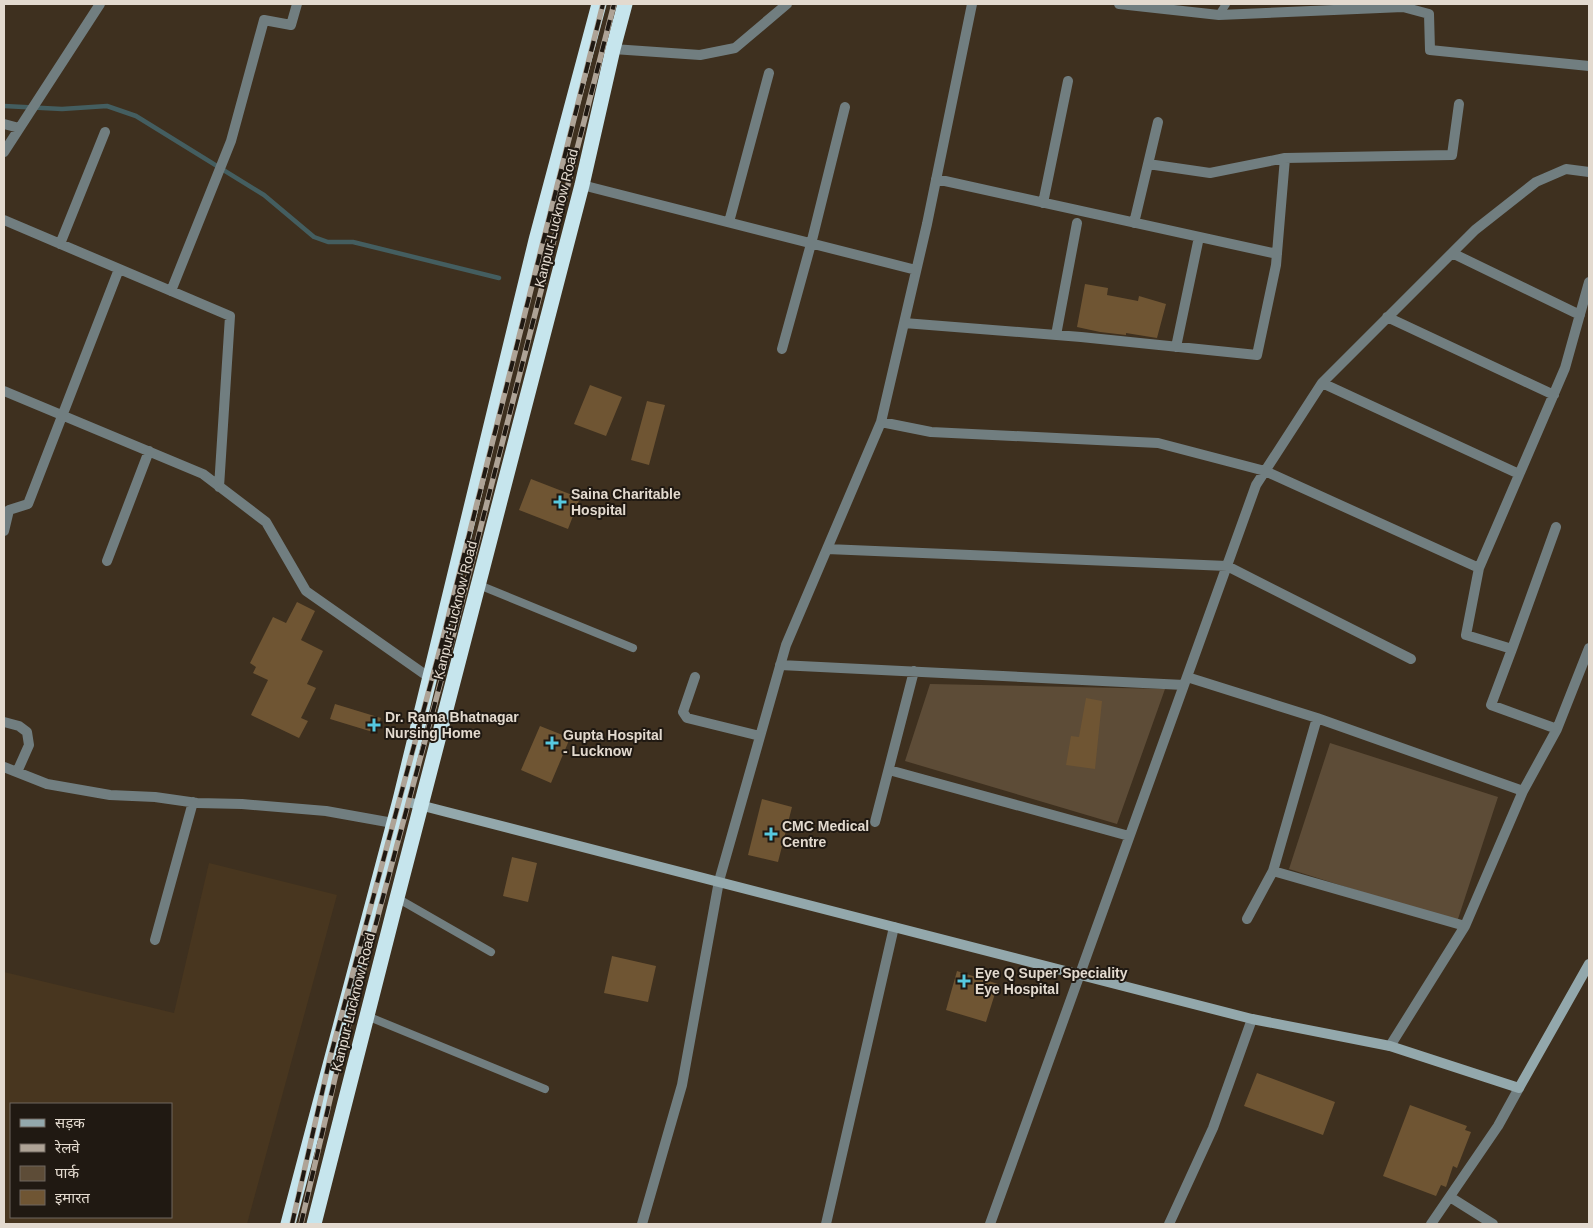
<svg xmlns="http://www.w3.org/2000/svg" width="1593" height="1228" viewBox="0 0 1593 1228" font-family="Helvetica,'Noto Sans Devanagari',sans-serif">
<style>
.built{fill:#48361f;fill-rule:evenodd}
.green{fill:#5d4c37}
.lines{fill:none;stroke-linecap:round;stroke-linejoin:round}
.stream{stroke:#445e60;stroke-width:4.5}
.building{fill:#6f5533}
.lane{stroke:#717e80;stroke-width:8}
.street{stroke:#717e80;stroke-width:10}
.secondary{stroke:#93a8ac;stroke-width:10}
.highway{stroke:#c6e5ed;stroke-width:15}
.rail-casing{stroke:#aea396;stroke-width:5.5}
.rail{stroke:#201912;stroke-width:4;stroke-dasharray:11;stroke-linecap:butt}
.poi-dot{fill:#56c9e0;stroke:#201912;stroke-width:2}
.labels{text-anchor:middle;stroke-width:4;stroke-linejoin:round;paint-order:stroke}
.street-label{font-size:14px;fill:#e3dacf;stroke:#201912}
.poi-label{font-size:14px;font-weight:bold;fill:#e3dacf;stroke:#201912;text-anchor:start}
</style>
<rect width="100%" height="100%" fill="#3e301f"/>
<path class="built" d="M209,863L337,895L247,1224H4V972L174,1013ZM11,1104H171V1217H11Z"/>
<path class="green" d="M930,684L1165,689L1117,824L905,761Z
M1330,743L1498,797L1457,922L1289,869Z"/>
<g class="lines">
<path class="stream" d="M4,106L62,109L107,106L136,116L264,195L314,237L328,242H353L499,278"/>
</g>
<path class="building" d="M1085,284L1108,288L1107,295L1138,301L1139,296L1166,304L1157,338L1126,333V335L1100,332L1077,327Z
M590,385L622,397L606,436L574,424Z
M647,401L665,405L649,465L631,460Z
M531,479L580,498L568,529L519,510Z
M297,602L315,611L301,640L323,651L307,684L316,688L301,718L308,721L299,738L251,715L268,680L253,673L256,667L250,663L273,617L286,623Z
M1086,698L1102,701L1095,769L1066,765L1071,736L1079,737Z
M335,704L381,718L376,733L330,719Z
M540,726L570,738L551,783L521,770Z
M762,799L792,807L778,862L748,855Z
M512,857L537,863L528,902L503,896Z
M612,956L656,966L648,1002L604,993Z
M957,971L998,984L986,1022L946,1010Z
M1257,1073L1335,1102L1323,1135L1244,1106Z
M1410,1105L1467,1126L1465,1130L1471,1132L1457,1168L1453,1166L1446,1187L1441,1185L1436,1196L1383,1176Z"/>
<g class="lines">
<path class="lane" d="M1219,15L1226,4
M479,585L633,648
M397,898L491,952
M367,1016L545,1089"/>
<path class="street" d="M1119,4L1219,15L1403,7L1429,14L1430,50L1589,66
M613,49L700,55L735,48L787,4
M4,124L19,128
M4,152L100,4
M1148,164L1210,173L1285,158L1452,155L1459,104
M936,179L1277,254
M582,185L916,270
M1043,203L1068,81
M4,220L230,316L219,487
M729,222L769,73
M1134,223L1158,122
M60,244L105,132
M1452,253L1580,315
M171,291L231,141L264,20L291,25L297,4
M1387,317L1554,395
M904,323L1081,337L1257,355L1276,265L1285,158
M1056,335L1077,223
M1176,347L1199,237
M782,349L811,244L845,107
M1322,383L1519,474
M4,391L203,474L266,522L306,591L430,678
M881,422L931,432L1158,443L1265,471L1479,568
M1556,527L1512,649L1466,635L1479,568L1565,368L1589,282
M4,531L9,510L28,504L119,269
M827,549L1227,566L1411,659
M107,561L149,451
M1512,649L1491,705L1557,729
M780,665L1184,685
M695,677L683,712L687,718L760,736
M1187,677L1317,718L1523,791
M4,722L19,726L27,732L29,745L17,772
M4,767L47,784L110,795L155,797L197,803L242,804L326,811L393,823
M889,770L1129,836
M875,822L914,671
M1273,871L1465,926
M1247,919L1273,871L1317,718
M155,940L193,802
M1390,1046L1465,926L1523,791L1557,729L1589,648
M1450,1197L1493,1224
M642,1224L682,1085L719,881L786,645L881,422L927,224L972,4
M826,1224L894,927
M990,1224L1256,485L1322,383L1475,230L1536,182L1566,169L1589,172
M1169,1224L1213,1128L1252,1019
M1431,1224L1498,1126L1519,1088"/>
<path class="secondary" d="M400,800L1252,1019L1390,1046L1519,1088L1589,964"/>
<path class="highway" d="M288,1224L400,800L536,240L599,4
M314,1224L397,898L582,185L613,49L625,4"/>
<defs>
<path id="rail" d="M292,1224L330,1058L443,638L603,4
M301,1224L339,1061L452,640L614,4"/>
</defs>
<use href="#rail" class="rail-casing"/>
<use href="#rail" class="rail"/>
</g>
<g class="poi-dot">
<path d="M557.5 494.5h5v5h5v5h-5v5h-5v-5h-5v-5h5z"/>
<path d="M371.5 717.5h5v5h5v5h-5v5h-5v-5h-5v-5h5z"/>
<path d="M549.5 735.5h5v5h5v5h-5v5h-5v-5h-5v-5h5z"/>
<path d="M768.5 826.5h5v5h5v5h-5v5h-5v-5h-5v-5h5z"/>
<path d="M961.5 973.5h5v5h5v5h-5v5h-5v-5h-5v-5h5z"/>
</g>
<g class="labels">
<g class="street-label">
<text transform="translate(556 218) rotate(-76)" y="5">Kanpur-Lucknow Road</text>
<text transform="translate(455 610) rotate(-76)" y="5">Kanpur-Lucknow Road</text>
<text transform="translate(353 1002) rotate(-76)" y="5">Kanpur-Lucknow Road</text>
</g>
<g class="poi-label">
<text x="571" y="499">Saina Charitable<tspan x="571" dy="16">Hospital</tspan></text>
<text x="385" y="722">Dr. Rama Bhatnagar<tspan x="385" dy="16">Nursing Home</tspan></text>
<text x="563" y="740">Gupta Hospital<tspan x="563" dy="16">- Lucknow</tspan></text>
<text x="782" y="831">CMC Medical<tspan x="782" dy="16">Centre</tspan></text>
<text x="975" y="978">Eye Q Super Speciality<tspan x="975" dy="16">Eye Hospital</tspan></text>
</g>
</g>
<rect width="1593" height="1228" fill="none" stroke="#e3dacf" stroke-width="10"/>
<rect x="10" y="1103" width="162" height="115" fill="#201912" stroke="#6e665e"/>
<rect x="20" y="1119" width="25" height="8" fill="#93a8ac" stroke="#6e665e"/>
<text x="55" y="1128" font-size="15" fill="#e3dacf">सड़क</text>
<rect x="20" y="1144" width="25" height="8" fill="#aea396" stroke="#6e665e"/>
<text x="55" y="1153" font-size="15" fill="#e3dacf">रेलवे</text>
<rect x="20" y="1166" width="25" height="15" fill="#5d4c37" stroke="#6e665e"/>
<text x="55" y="1178" font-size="15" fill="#e3dacf">पार्क</text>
<rect x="20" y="1190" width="25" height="15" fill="#6f5533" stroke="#6e665e"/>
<text x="55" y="1203" font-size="15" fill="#e3dacf">इमारत</text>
</svg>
